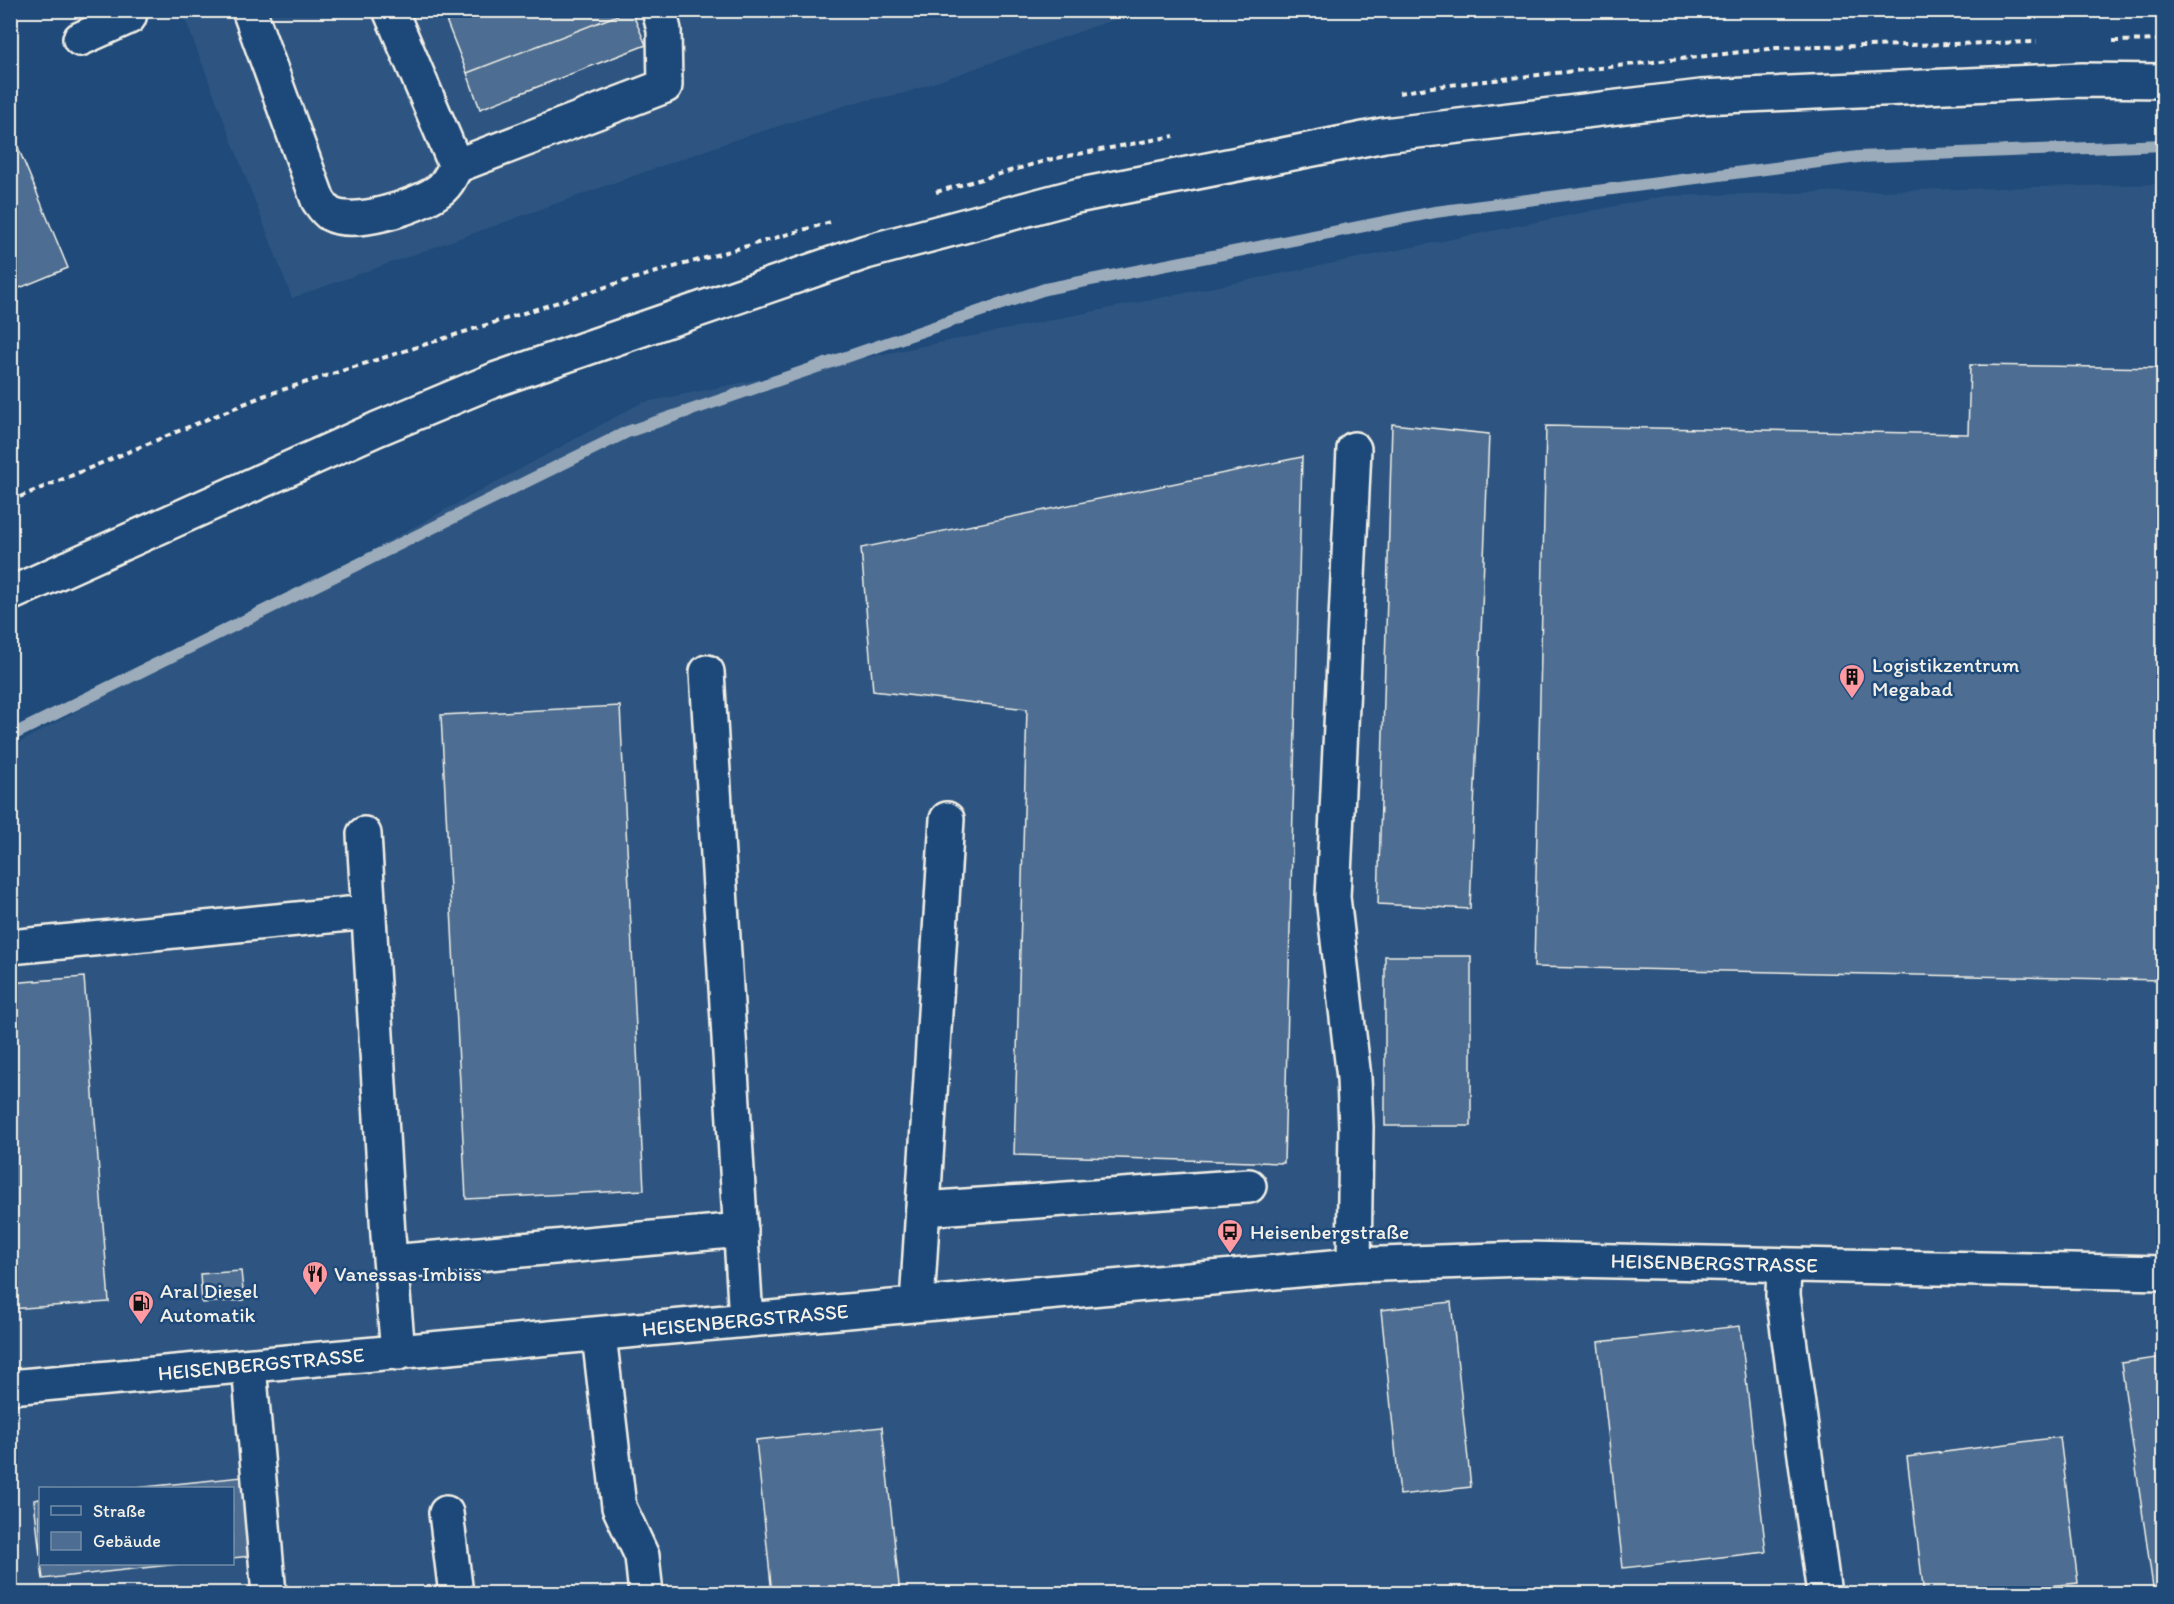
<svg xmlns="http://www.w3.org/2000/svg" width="2174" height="1604" viewBox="0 0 2174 1604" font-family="Itim,sans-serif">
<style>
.built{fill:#2d5581;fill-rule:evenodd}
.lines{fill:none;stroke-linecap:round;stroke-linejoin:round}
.stream{stroke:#9cacbb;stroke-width:12}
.building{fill:#4d6e92;stroke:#f4f1e8;stroke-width:1.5}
.minor-casing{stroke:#f4f1e8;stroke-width:38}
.major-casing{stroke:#f4f1e8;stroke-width:38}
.path{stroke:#f4f1e8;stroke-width:4;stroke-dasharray:6 4.5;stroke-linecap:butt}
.minor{stroke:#1f4a7a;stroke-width:33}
.major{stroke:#1f4a7a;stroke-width:33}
.labels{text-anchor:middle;stroke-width:5;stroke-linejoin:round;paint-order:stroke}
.poi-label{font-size:21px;fill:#f4f1e8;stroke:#1f4a7a;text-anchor:start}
.street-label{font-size:21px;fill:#f4f1e8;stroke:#1f4a7a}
</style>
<rect width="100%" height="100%" fill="#1f4a7a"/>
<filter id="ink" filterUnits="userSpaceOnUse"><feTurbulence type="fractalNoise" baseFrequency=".0167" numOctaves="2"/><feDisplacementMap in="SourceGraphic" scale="12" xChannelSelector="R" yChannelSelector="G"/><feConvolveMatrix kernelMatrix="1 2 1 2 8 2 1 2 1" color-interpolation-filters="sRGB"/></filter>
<g filter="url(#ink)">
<path class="built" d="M182,11H1138L905,93L857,102L740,138L292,298Z
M2163,184V1593L11,1594V747L641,403L1665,196ZM40,1488H232V1564H40Z"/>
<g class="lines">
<path class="stream" d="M10,736L627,432L1045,289L1435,212L1858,157L2164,145"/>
</g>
<path class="building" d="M442,10H631L467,73Z
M631,10L646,45L480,109L467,73Z
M10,128L68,268L10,292Z
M1970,365L2164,368V980L1534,967L1546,426L1968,434Z
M1392,424L1489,434L1470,909L1378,904Z
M1302,457L1284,1163L1014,1155L1027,709L873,691L861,548Z
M620,706L644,1190L466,1199L441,715Z
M1385,956H1471V1126H1385Z
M84,977L109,1302L10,1309V983Z
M241,1271L244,1300L202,1303L200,1274Z
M1451,1302L1471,1487L1400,1495L1381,1310Z
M1740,1326L1766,1552L1623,1568L1598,1342Z
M2164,1357V1594H2154L2121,1363Z
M882,1427L900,1594H772L756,1440Z
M2060,1437L2078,1583L2039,1587L2040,1594H1924L1907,1457Z
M242,1477L251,1556L232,1558V1488H135Z
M40,1499V1556L34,1500Z
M41,1564H179L43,1579Z"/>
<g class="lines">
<defs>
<g id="minor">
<path d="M249,10L318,200C321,204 325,211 330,214C354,227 415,207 437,192C447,186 451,176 456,166"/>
<path d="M390,10L456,166L665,86L664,30L659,10"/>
<path d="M80,39L129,17L131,10"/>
<path d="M1354,449L1333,897L1354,1078L1356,1127L1354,1265"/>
<path d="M707,672L746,1320"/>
<path d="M364,834L388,1235L398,1353"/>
<path d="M10,947L369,912"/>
<path d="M923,1209L1249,1186"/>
<path d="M391,1262L741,1230"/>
<path d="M1784,1265L1783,1295L1824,1594"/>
<path d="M917,1304L947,819"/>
<path d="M599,1335L619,1507L642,1556L646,1594"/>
<path d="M249,1366L269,1594"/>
<path id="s1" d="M10,1387L1354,1265L1525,1259L2164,1273"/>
<path d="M446,1513L456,1594"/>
</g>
<path id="major" d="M10,594L377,429L497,379L866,252L1076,196L1384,135L1701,97L2082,80L2164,81"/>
</defs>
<use href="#minor" class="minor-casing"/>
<use href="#major" class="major-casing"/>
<path class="path" d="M2113,41L2164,40
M1399,93L1432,87L1777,48L2037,42
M936,192L1052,159L1174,136
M10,501L263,396L615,284L834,221"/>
<use href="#minor" class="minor"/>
<use href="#major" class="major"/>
</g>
</g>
<defs>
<symbol id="building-pin" viewBox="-11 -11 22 30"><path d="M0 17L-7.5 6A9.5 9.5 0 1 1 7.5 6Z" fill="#ff9aa2" stroke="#1f4a7a"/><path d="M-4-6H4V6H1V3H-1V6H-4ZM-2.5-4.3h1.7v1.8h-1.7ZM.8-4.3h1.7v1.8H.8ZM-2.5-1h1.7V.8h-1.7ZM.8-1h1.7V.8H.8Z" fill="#111"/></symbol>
<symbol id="bus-pin" viewBox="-11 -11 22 30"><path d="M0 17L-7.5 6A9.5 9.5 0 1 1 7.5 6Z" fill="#ff9aa2" stroke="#1f4a7a"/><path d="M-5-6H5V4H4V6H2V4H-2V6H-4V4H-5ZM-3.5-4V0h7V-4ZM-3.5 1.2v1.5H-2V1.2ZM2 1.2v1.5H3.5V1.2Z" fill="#111"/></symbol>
<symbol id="restaurant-pin" viewBox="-11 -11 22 30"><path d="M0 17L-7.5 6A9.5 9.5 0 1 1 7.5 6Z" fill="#ff9aa2" stroke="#1f4a7a"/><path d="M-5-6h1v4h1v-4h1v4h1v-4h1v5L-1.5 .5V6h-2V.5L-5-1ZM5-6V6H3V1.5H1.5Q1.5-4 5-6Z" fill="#111"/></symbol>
<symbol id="fuel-pin" viewBox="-11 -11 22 30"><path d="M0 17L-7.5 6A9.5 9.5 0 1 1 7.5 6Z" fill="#ff9aa2" stroke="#1f4a7a"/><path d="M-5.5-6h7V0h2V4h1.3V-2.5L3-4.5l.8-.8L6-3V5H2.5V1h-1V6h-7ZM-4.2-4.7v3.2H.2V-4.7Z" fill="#111"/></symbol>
</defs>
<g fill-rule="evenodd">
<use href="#building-pin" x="1837" y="662" width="30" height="40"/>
<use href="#bus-pin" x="1215" y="1217" width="30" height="40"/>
<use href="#restaurant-pin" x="300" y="1259" width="30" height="40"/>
<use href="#fuel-pin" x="126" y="1288" width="30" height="40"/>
</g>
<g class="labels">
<g class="poi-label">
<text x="1872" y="672">Logistikzentrum<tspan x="1872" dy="24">Megabad</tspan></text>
<text x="1250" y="1239">Heisenbergstraße</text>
<text x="334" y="1281">Vanessas Imbiss</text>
<text x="160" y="1298">Aral Diesel<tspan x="160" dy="24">Automatik</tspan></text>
</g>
<g class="street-label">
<text dy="7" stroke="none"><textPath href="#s1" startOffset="1710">HEISENBERGSTRASSE</textPath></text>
<text dy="7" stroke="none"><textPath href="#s1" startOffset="738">HEISENBERGSTRASSE</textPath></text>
<text dy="7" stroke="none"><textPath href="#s1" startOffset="252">HEISENBERGSTRASSE</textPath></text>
</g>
</g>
<rect width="2174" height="1604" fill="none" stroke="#1f4a7a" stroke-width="36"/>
<rect x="18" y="18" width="2138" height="1568" fill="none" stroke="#f4f1e8" stroke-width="2" filter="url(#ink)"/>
<rect x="39" y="1487" width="195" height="78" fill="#1f4a7a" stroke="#748da6" stroke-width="1.5"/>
<rect x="51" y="1506" width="30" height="9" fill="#1f4a7a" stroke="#748da6" stroke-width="1.5"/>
<text x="93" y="1517" font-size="18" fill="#f4f1e8">Straße</text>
<rect x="51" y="1532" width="30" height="18" fill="#4d6e92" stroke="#748da6" stroke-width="1.5"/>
<text x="93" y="1547" font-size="18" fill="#f4f1e8">Gebäude</text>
</svg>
